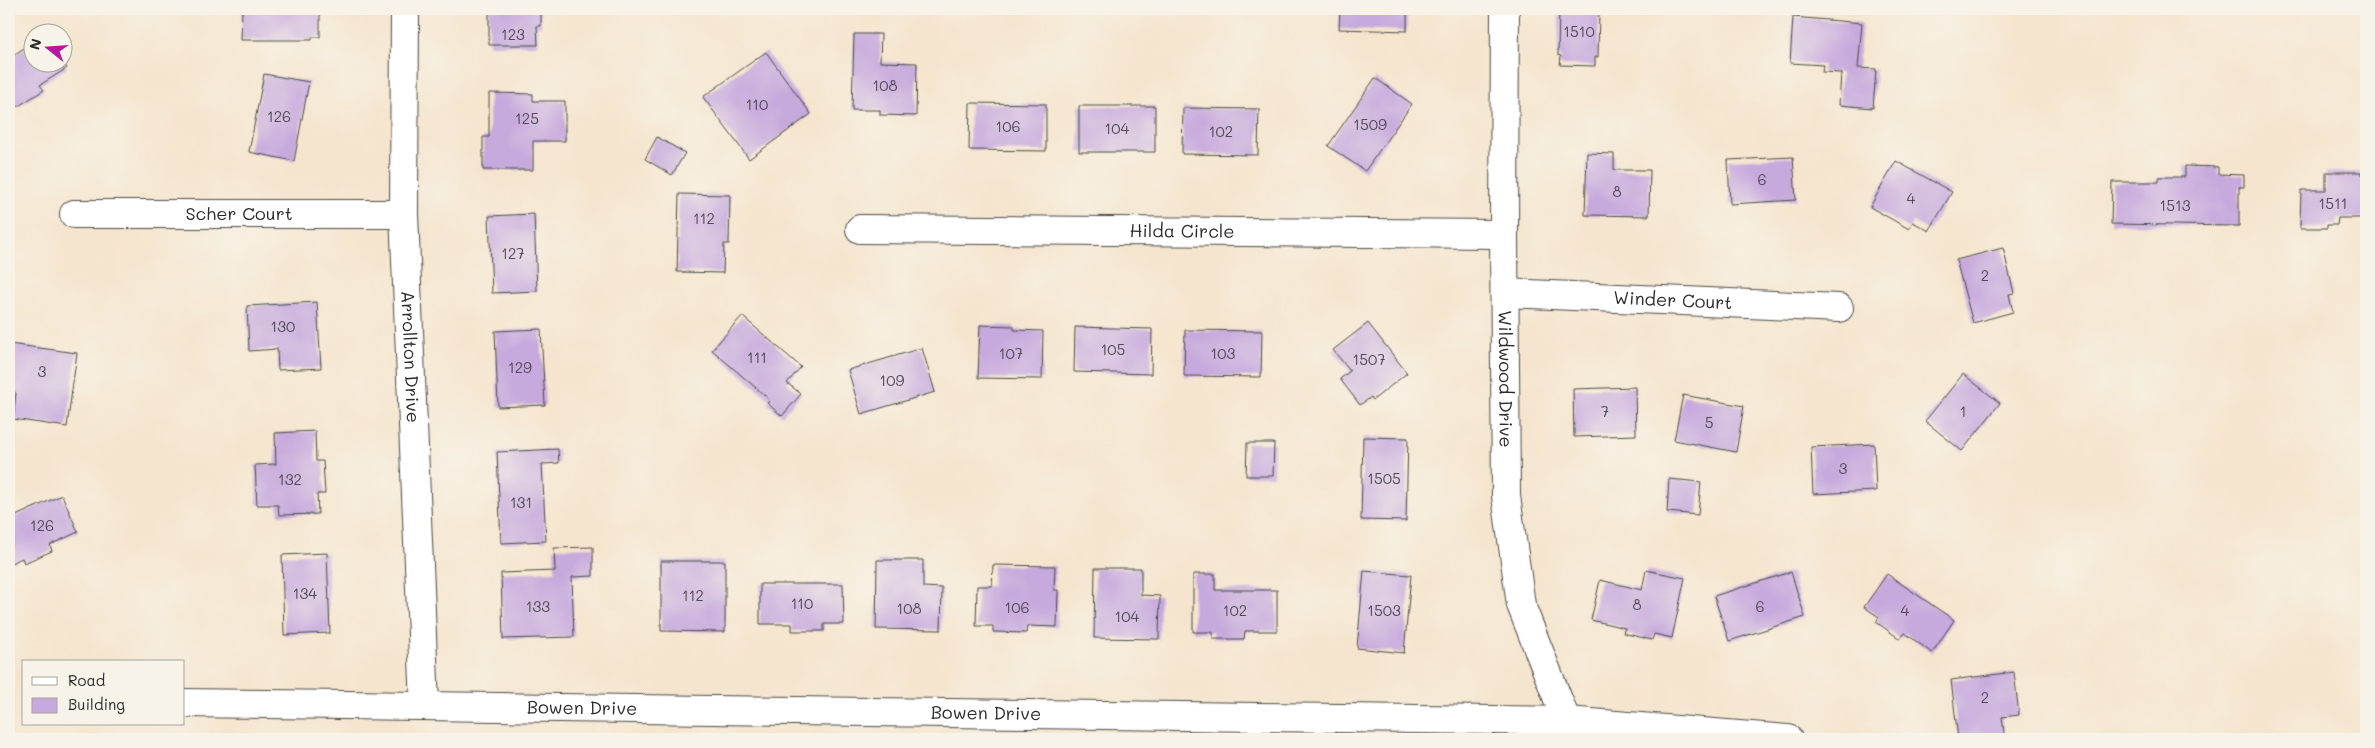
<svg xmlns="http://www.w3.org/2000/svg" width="2375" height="748" viewBox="0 0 2375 748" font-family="Mali,sans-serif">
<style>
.building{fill:#c6a9dd}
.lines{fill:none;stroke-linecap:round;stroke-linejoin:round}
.minor-casing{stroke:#494743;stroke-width:30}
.minor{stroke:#fff;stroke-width:28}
.labels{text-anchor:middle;stroke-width:4.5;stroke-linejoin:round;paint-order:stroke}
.number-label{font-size:15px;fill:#524a58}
.street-label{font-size:18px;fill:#2b2b2b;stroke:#f7f3e8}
</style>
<rect width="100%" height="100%" fill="#f7f3e8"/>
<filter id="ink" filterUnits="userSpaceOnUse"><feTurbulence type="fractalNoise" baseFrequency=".02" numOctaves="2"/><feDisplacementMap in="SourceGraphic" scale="10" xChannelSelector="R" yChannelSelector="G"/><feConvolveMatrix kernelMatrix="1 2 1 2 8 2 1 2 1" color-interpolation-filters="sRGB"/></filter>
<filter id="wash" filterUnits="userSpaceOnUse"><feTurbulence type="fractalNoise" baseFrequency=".0096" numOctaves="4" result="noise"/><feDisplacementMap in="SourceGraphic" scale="20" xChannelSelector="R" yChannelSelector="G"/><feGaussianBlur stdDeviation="1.12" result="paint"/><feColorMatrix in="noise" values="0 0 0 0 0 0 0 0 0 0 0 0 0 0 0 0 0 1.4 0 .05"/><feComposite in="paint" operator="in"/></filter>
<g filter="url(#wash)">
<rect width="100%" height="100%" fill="#f5e5ce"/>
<g id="blocks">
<path class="building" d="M242,9H312V12H320V37H312V40H241Z
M489,9H541V26H537L538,45H489Z
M1340,9H1407V31L1339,29Z
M1559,9H1599L1598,57H1595V66L1560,65L1561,56L1558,55Z
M1793,17L1862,23L1858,68L1876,69L1873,108L1839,105L1841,73L1822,72L1823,65L1790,63Z
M854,34H881L880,62L917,63L916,116L880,115V110H852Z
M32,43V62H63L67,68L40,85L44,90L17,107L14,102L9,105V58Z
M766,52L811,114L749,159L703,97Z
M264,74L309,82L294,161L249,152Z
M1375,78L1412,104L1365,171L1328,146Z
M489,93L533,94V101H565V141H533V170H483V137H489Z
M970,103L1046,104V151L969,150Z
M1079,106H1155V152H1079Z
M1183,108L1259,109L1258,155L1182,154Z
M657,137L685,153L672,175L645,159Z
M1587,153L1614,154V170H1650L1649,216L1585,215Z
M1793,157L1796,200L1730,204L1728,160Z
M1896,161L1952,192L1929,231L1913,222L1909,229L1870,207Z
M2185,166L2218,167V174L2244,175V187H2239V226L2111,224L2112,182H2159V177H2185Z
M2326,172H2361V175H2366V218H2338L2337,225H2327V228H2300L2301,190H2326Z
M679,194L730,195L729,244H724L723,273L677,272Z
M534,214L537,291L492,293L489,216Z
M2003,248L2014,293L2009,294L2013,312L1973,323L1956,260Z
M317,302L321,368L278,370L277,349L249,351L247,306Z
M742,316L801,367L787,383L801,394L782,416L767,403L770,400L712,350Z
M1368,323L1407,373L1373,400L1371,397L1360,405L1340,379L1350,371L1333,350Z
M980,325L1014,326V330L1043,331L1042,379L978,378Z
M1075,327L1152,329L1151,374L1074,372Z
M541,329L545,405L498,407L495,331Z
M1185,330L1262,331L1261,377L1184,376Z
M9,344L77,353L67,427L13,419L16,393L9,392Z
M922,348L935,392L861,414L848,370Z
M1963,374L2000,403L1962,451L1925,421Z
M1635,387L1636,435L1574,437L1573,389Z
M1683,395L1744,406L1736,452L1674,440Z
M315,431L316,461H323L325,494H317L318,514L279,515L278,505H257L255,465L276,464L275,433Z
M1363,437L1408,438L1406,521L1361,520Z
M1247,443H1274L1273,476H1246Z
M1874,444L1876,491L1813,494L1811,447Z
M558,449L559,463L542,464L546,541L501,543L497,452Z
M1669,479L1701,482L1698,515L1667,512Z
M62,495L78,532L50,545L52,551L24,563L22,558L9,564V519Z
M593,547V576L572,577L574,637L503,639L501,573L555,571L554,548Z
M327,553L330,633L284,635L282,555Z
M877,560H923V587L942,588L941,630L876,629Z
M661,561H725V632L661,631Z
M993,565L1055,566L1054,590H1058L1057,627L1027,626L1026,633L993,632V626H976L977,586H992Z
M1095,568H1141V595L1160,596L1159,639L1094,638Z
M1646,570L1685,578L1672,638L1654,634L1652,640L1623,633L1625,628L1591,620L1600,580L1642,590Z
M1364,571L1411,575L1404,653L1357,648Z
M1791,572L1805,617L1729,641L1714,596Z
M1193,574H1215V590H1277V631H1245L1244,639H1213V632H1193Z
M1887,574L1954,620L1932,653L1905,633L1900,639L1876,622L1879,617L1864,607Z
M760,584H843L844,624H824V631H792V624H760Z
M2014,672L2019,715L2002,717L2005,739H1958L1951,680Z"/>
</g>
</g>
<g filter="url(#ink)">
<use href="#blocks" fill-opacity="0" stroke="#494743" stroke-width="1"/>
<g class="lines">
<defs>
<g id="minor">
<path id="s1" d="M405,9L404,214L425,705"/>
<path id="s2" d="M1505,9L1504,234L1506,496L1521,605L1572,735"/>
<path id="s3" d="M74,214H404"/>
<path id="s4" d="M860,229L1504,234"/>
<path id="s5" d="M1505,293L1839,308"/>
<path id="s6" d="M184,703L1567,721L1788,739"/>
</g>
</defs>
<use href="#minor" class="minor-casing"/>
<use href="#minor" class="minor"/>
</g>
</g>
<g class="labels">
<g class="number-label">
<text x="1579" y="37">1510</text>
<text x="513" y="40">123</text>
<text x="885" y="91">108</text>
<text x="757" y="110">110</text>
<text x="279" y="122">126</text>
<text x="527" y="124">125</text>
<text x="1370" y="130">1509</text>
<text x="1008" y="132">106</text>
<text x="1117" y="134">104</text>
<text x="1221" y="137">102</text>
<text x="1762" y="185">6</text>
<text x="1617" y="197">8</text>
<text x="1911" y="204">4</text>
<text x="2333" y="209">1511</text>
<text x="2175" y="211">1513</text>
<text x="704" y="224">112</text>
<text x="513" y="259">127</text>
<text x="1985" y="281">2</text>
<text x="283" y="332">130</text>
<text x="1113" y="355">105</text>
<text x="1011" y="359">107</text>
<text x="1223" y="359">103</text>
<text x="757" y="363">111</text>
<text x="1369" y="365">1507</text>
<text x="520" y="373">129</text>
<text x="42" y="377">3</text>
<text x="892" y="386">109</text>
<text x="1605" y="417">7</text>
<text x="1963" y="417">1</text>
<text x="1709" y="428">5</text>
<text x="1843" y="474">3</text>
<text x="1384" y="484">1505</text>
<text x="290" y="485">132</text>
<text x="521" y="508">131</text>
<text x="42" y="531">126</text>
<text x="305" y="599">134</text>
<text x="693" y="601">112</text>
<text x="802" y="609">110</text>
<text x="1637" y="610">8</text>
<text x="538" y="612">133</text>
<text x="1760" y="612">6</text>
<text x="1017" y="613">106</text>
<text x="909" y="614">108</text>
<text x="1235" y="616">102</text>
<text x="1384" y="616">1503</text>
<text x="1905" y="616">4</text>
<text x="1127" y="622">104</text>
<text x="1985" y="703">2</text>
</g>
<g class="street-label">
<text dy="6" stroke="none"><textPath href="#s3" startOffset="165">Scher Court</textPath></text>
<text dy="6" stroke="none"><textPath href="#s4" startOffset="322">Hilda Circle</textPath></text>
<text dy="6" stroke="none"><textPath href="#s5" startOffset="168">Winder Court</textPath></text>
<text dy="6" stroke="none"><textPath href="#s1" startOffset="348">Arrollton Drive</textPath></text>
<text dy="6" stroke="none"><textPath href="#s2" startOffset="370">Wildwood Drive</textPath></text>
<text dy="6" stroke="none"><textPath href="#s6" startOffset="398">Bowen Drive</textPath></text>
<text dy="6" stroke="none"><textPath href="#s6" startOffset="802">Bowen Drive</textPath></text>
</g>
</g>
<rect width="2375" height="748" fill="none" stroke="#f7f3e8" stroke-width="30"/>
<rect x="22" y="660" width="162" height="65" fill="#f7f3e8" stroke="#a5a39c"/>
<rect x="32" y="677" width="25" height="8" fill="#ffffff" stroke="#a5a39c"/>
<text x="68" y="686" font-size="15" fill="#2b2b2b">Road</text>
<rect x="32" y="698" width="25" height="15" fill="#c6a9dd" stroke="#a5a39c"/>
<text x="68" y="710" font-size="15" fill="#2b2b2b">Building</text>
<g transform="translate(48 48) rotate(287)"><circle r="24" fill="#f7f3e8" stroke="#a5a39c"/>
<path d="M0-4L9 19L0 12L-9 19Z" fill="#b5179e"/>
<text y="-8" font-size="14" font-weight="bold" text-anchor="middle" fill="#2b2b2b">N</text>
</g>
</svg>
